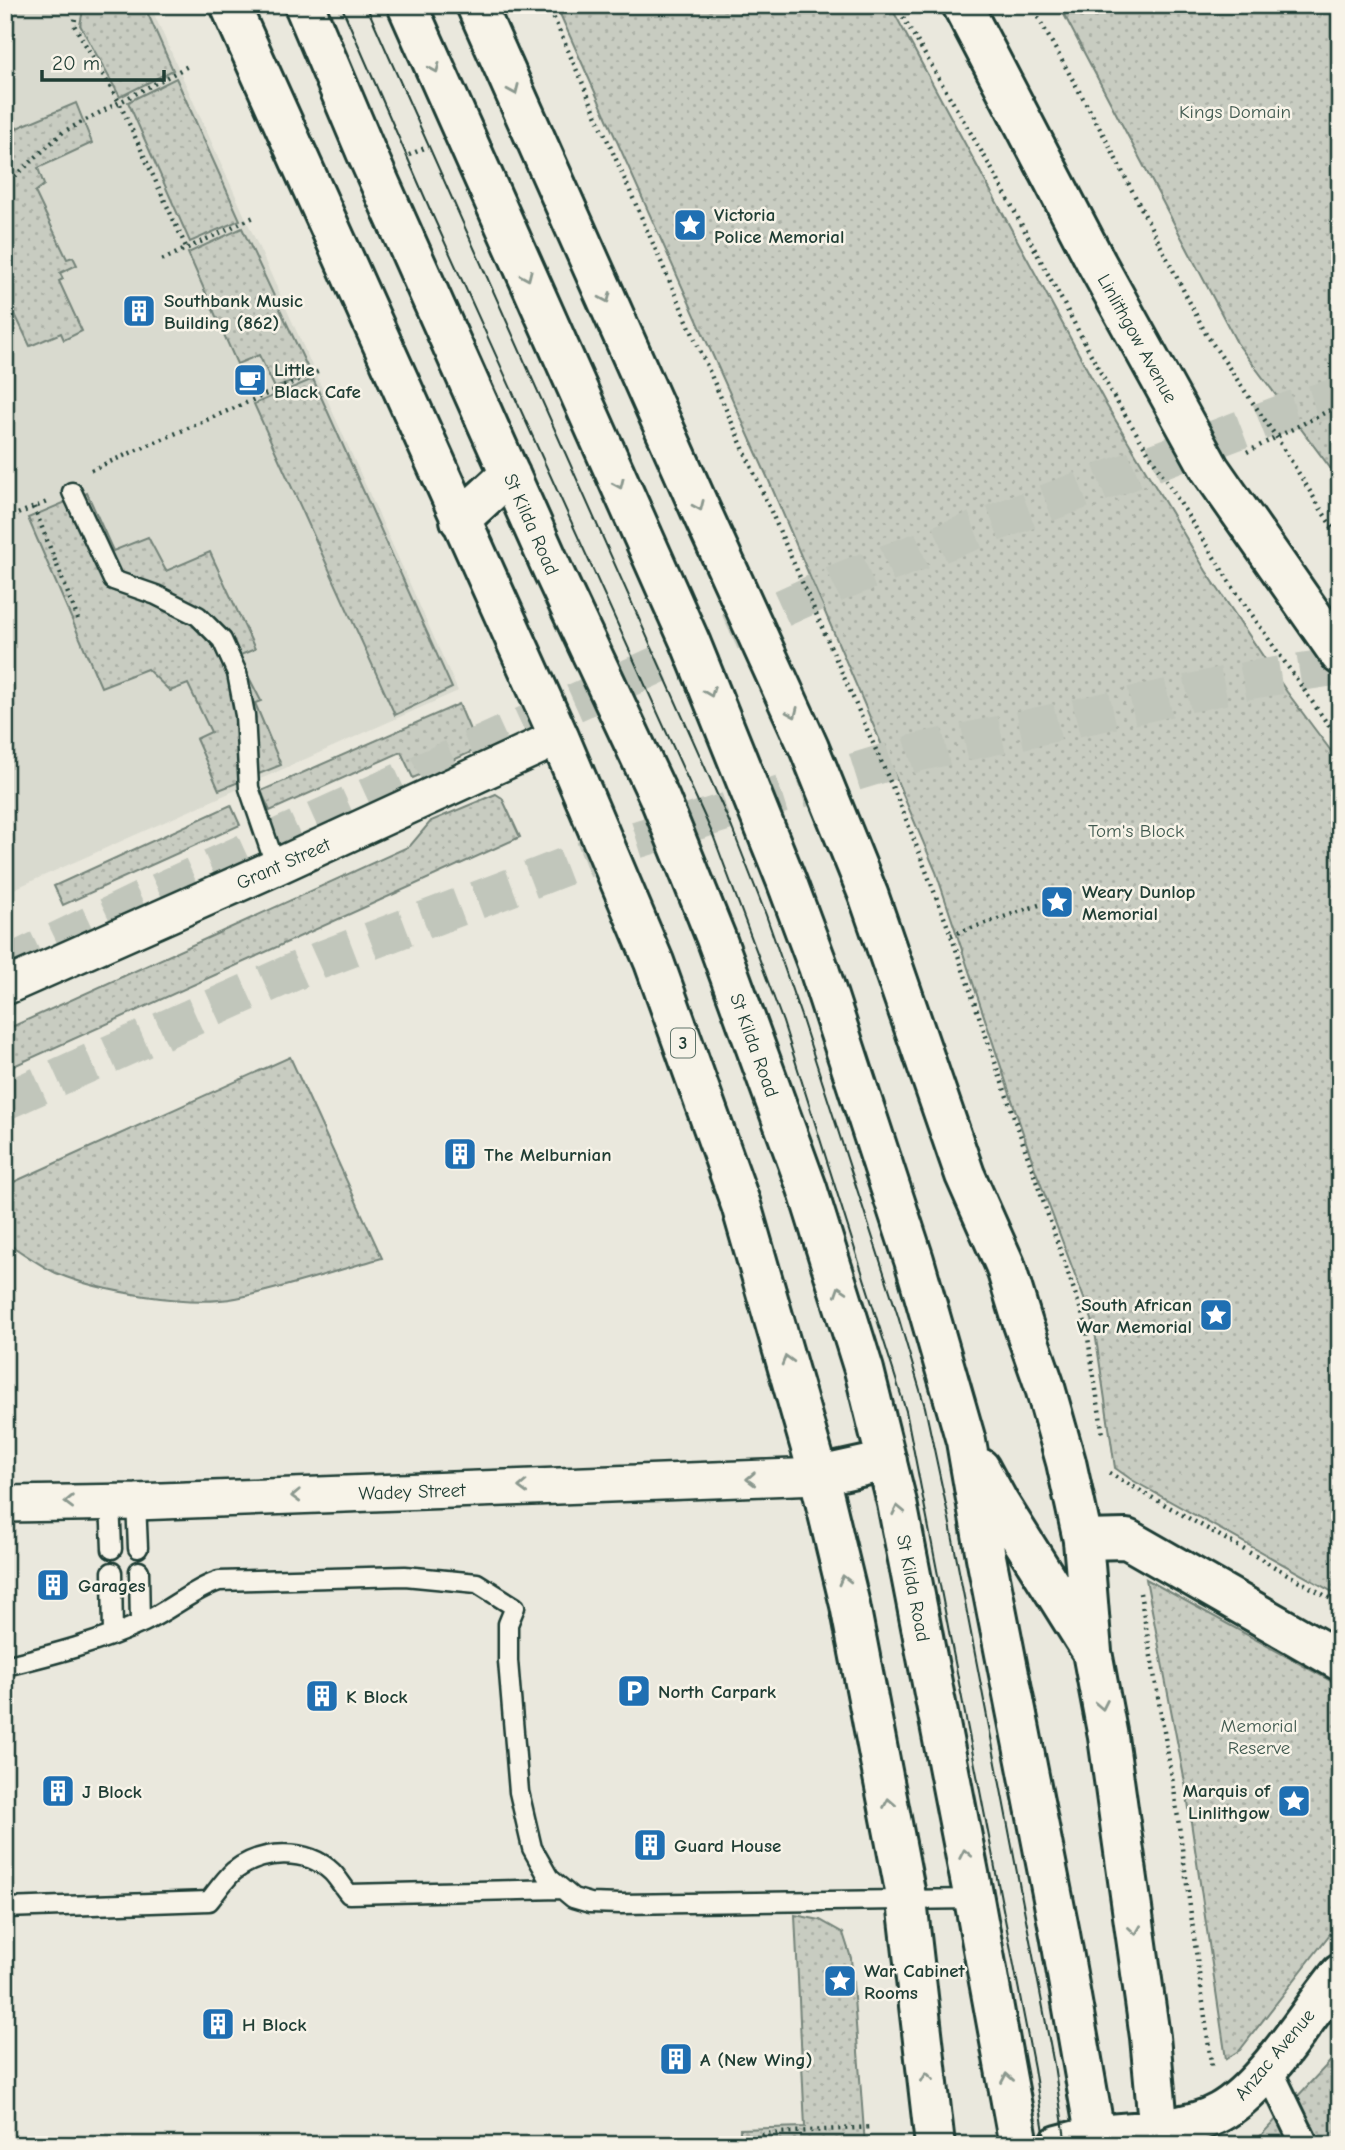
<svg xmlns="http://www.w3.org/2000/svg" width="1345" height="2150" viewBox="0 0 1345 2150" font-family="'Comic Neue',sans-serif">
<style>
.built{fill:#d9dacf}
.green{fill:url(#green-dots);stroke:#74847a;stroke-width:2}
.lines{fill:none;stroke-linecap:round;stroke-linejoin:round}
.motorway-tunnel{stroke:#c1c6bb;stroke-width:38;stroke-dasharray:38 19;stroke-linecap:butt}
.service-casing{stroke:#1f3d34;stroke-width:23}
.pedestrian-casing{stroke:#1f3d34;stroke-width:32}
.minor-casing{stroke:#1f3d34;stroke-width:40}
.tertiary-casing{stroke:#1f3d34;stroke-width:44}
.primary-casing{stroke:#1f3d34;stroke-width:44}
.path{stroke:#1f3d34;stroke-width:4.5;stroke-dasharray:2 5;stroke-linecap:butt}
.service{stroke:#f7f3e8;stroke-width:18}
.pedestrian{stroke:#f7f3e8;stroke-width:26}
.minor{stroke:#f7f3e8;stroke-width:35}
.tertiary{stroke:#f7f3e8;stroke-width:38}
.primary{stroke:#f7f3e8;stroke-width:38}
.tram{stroke:#1f3d34;stroke-width:2}
.oneway{stroke:#8b988e}
.labels{text-anchor:middle;stroke-width:5;stroke-linejoin:round;paint-order:stroke}
.shield{fill:#f7f3e8;stroke:#60746a;stroke-width:2}
.shield-label{font-size:18px;font-weight:bold;fill:#1f3d34}
.park-label{font-size:19px;fill:#415a50;stroke:#f7f3e8}
.poi-label{font-size:19px;font-weight:bold;fill:#1f3d34;stroke:#f7f3e8;text-anchor:start}
.street-label{font-size:19px;fill:#1f3d34;stroke:#f7f3e8}
</style>
<defs>
<pattern id="green-dots" width="8" height="8" patternUnits="userSpaceOnUse" patternTransform="scale(1.75)"><rect width="8" height="8" fill="#c8ccc1"/><path d="M2 2h.1M6 6h.1" fill="none" stroke="#abb0a6" stroke-width="1.8" stroke-linecap="round"/></pattern>
</defs>
<rect width="100%" height="100%" fill="#eae8dd"/>
<filter id="ink" filterUnits="userSpaceOnUse"><feTurbulence type="fractalNoise" baseFrequency=".0143" numOctaves="2"/><feDisplacementMap in="SourceGraphic" scale="14" xChannelSelector="R" yChannelSelector="G"/><feConvolveMatrix kernelMatrix="1 2 1 2 8 2 1 2 1" color-interpolation-filters="sRGB"/></filter>
<g filter="url(#ink)">
<path class="built" d="M5,5H150L458,691L5,893Z"/>
<path class="green" d="M84,5H144L173,70L120,97L80,25Z
M556,5H890L1107,406L1206,571L1287,692L1340,763V1596L1132,1480L1115,1468L1094,1325L1035,1169L936,872L769,481Z
M1059,5H1340V481L1237,343Z
M176,78L240,220L190,242L128,102Z
M76,103L92,143L38,168L44,185L35,192L67,259L73,257L77,265L60,273L63,279L59,281L82,331L64,340L61,333L30,346L5,293V133Z
M242,228L311,375L275,388L259,355L237,364L188,253Z
M313,379L452,688L395,715L254,404Z
M87,493L113,551L148,537L166,571L210,552L255,649L238,656L261,701L255,703L281,765L219,790L196,739L211,732L188,684L170,691L147,669L101,687L28,518Z
M459,704L478,749L413,778L401,752L270,811L261,791Z
M496,794L502,798L520,837L5,1070V1030L410,846L431,821Z
M231,805L240,825L63,905L54,886Z
M290,1057L382,1258C334,1271 285,1288 236,1298C189,1307 101,1292 56,1273C39,1265 22,1252 5,1242V1186Z
M1146,1579L1340,1686V1921L1240,2050L1226,2059L1186,1788Z
M795,1915L820,1920L843,1933L851,1958L865,2145H740V2129L805,2127Z
M1340,2051V2145H1252Z"/>
<g class="lines">
<path class="motorway-tunnel" d="M5,966L165,889L844,580L1292,410L1340,396
M5,1101L318,961L632,841L920,752L1250,680L1340,666"/>
<defs>
<path id="service" d="M72,492L113,580L156,595L198,616L222,640L237,673L245,715L249,788L276,867
M110,1501L112,1549
M136,1502L138,1548
M139,1571L140,1624
M112,1572L113,1635
M5,1666C51,1655 101,1642 144,1622C170,1610 192,1590 219,1581L405,1576L477,1583L515,1607L508,1624V1661L519,1792L532,1848L549,1878L573,1898L590,1903L621,1904L974,1899
M5,1908L209,1901C217,1891 225,1879 234,1871C261,1850 306,1847 332,1872C338,1878 343,1887 349,1894L559,1889"/>
<path id="pedestrian" d="M1268,2068L1305,2145"/>
<path id="minor" d="M5,987L276,867L559,737
M5,1504L136,1502L819,1476"/>
<path id="tertiary" d="M962,5L1097,264L1210,469L1340,655
M1083,1540L1127,1539L1340,1661
M1158,2130C1180,2125 1201,2123 1220,2112C1264,2088 1307,2014 1340,1974"/>
<path id="primary" d="M230,5L559,737L654,962L741,1205L819,1476L850,1605L907,1901L935,2145
M304,5L366,152L553,571L660,799L716,938L807,1188L864,1370L897,1503L974,1899L1019,2145
M407,5L691,644L786,880L818,966L914,1260L966,1441L986,1557L1060,1934L1097,2145
M476,5L701,511L809,748L868,894L965,1175L1005,1265L1023,1324L1044,1384L1066,1462L1083,1540L1092,1652L1108,1737L1150,2037L1160,2145
M460,520L510,474
M980,1468L999,1503L1089,1647
M819,1476L887,1461
M1058,2145L1096,2135L1158,2130"/>
</defs>
<use href="#service" class="service-casing"/>
<use href="#pedestrian" class="pedestrian-casing"/>
<use href="#minor" class="minor-casing"/>
<use href="#tertiary" class="tertiary-casing"/>
<use href="#primary" class="primary-casing"/>
<path class="path" d="M77,5L74,25L119,102L187,249
M548,5L902,809L951,935L1086,1325L1103,1435
M896,5L994,173L1112,394L1232,586L1340,742
M1031,5L1103,134L1206,334L1277,438L1340,540
M409,155L427,147
M5,186L63,132L190,65
M162,260L254,217
M1247,452L1340,405
M91,470L322,370
M34,507L78,619
M5,519L47,502
M951,935L1039,905
M1109,1473L1340,1604
M1140,1593L1174,1789L1212,2069
M752,2145L763,2134L872,2127"/>
<use href="#service" class="service"/>
<use href="#pedestrian" class="pedestrian"/>
<use href="#minor" class="minor"/>
<use href="#tertiary" class="tertiary"/>
<use href="#primary" class="primary"/>
<path class="tram" d="M341,5L432,214L713,835L783,1022L906,1411L1034,2068L1046,2145
M366,5L732,828L766,915L801,1016L898,1316L925,1407L949,1519L1054,2065L1066,2145"/>
</g>
<defs><path id="oneway-chevron" d="M-2-3.5L2.5 0L-2 3.5" fill="none" stroke-width="1.6" stroke-linecap="round" stroke-linejoin="round" transform="scale(1.75)"/></defs>
<g class="oneway">
<use href="#oneway-chevron" transform="translate(435 68) rotate(66)"/>
<use href="#oneway-chevron" transform="translate(514 90) rotate(66)"/>
<use href="#oneway-chevron" transform="translate(527 276) rotate(66)"/>
<use href="#oneway-chevron" transform="translate(606 298) rotate(66)"/>
<use href="#oneway-chevron" transform="translate(619 484) rotate(66)"/>
<use href="#oneway-chevron" transform="translate(699 506) rotate(66)"/>
<use href="#oneway-chevron" transform="translate(710 692) rotate(69)"/>
<use href="#oneway-chevron" transform="translate(793 713) rotate(66)"/>
<use href="#oneway-chevron" transform="translate(840 1291) rotate(-108)"/>
<use href="#oneway-chevron" transform="translate(787 1360) rotate(-106)"/>
<use href="#oneway-chevron" transform="translate(751 1479) rotate(178)"/>
<use href="#oneway-chevron" transform="translate(523 1487) rotate(178)"/>
<use href="#oneway-chevron" transform="translate(296 1496) rotate(178)"/>
<use href="#oneway-chevron" transform="translate(69 1502) rotate(179)"/>
<use href="#oneway-chevron" transform="translate(898 1510) rotate(-102)"/>
<use href="#oneway-chevron" transform="translate(844 1580) rotate(-104)"/>
<use href="#oneway-chevron" transform="translate(1102 1705) rotate(79)"/>
<use href="#oneway-chevron" transform="translate(889 1803) rotate(-100)"/>
<use href="#oneway-chevron" transform="translate(965 1854) rotate(-101)"/>
<use href="#oneway-chevron" transform="translate(1135 1930) rotate(82)"/>
<use href="#oneway-chevron" transform="translate(927 2077) rotate(-97)"/>
<use href="#oneway-chevron" transform="translate(1007 2078) rotate(-100)"/>
</g>
</g>
<defs>
<symbol id="sight-square" viewBox="-11 -11 22 22"><rect x="-9" y="-9" width="18" height="18" rx="4" fill="#1f6fb2" stroke="#f7f3e8"/><path d="M0-6L1.8-2.2L6-1.7L2.9 1.2L3.7 5.4L0 3.3L-3.7 5.4L-2.9 1.2L-6-1.7L-1.8-2.2Z" fill="#fff"/></symbol>
<symbol id="building-square" viewBox="-11 -11 22 22"><rect x="-9" y="-9" width="18" height="18" rx="4" fill="#1f6fb2" stroke="#f7f3e8"/><path d="M-4-6H4V6H1V3H-1V6H-4ZM-2.5-4.3h1.7v1.8h-1.7ZM.8-4.3h1.7v1.8H.8ZM-2.5-1h1.7V.8h-1.7ZM.8-1h1.7V.8H.8Z" fill="#fff"/></symbol>
<symbol id="cafe-square" viewBox="-11 -11 22 22"><rect x="-9" y="-9" width="18" height="18" rx="4" fill="#1f6fb2" stroke="#f7f3e8"/><path d="M-5.5-4.5H6V0H3Q3 3.5 0 3.5H-2.5Q-5.5 3.5-5.5 0ZM3-3.2v2h1.7v-2ZM-6 4.5H4V6H-6Z" fill="#fff"/></symbol>
<symbol id="parking-square" viewBox="-11 -11 22 22"><rect x="-9" y="-9" width="18" height="18" rx="4" fill="#1f6fb2" stroke="#f7f3e8"/><path d="M-3.5-5.5H1a3.5 3.5 0 0 1 0 7H-1V5.5H-3.5ZM-1-3.4V-.6H.8a1.4 1.4 0 0 0 0-2.8Z" fill="#fff"/></symbol>
</defs>
<g fill-rule="evenodd">
<use href="#sight-square" x="671" y="206" width="38" height="38"/>
<use href="#building-square" x="120" y="292" width="38" height="38"/>
<use href="#cafe-square" x="231" y="361" width="38" height="38"/>
<use href="#sight-square" x="1038" y="883" width="38" height="38"/>
<use href="#building-square" x="441" y="1135" width="38" height="38"/>
<use href="#sight-square" x="1197" y="1296" width="38" height="38"/>
<use href="#building-square" x="34" y="1566" width="38" height="38"/>
<use href="#parking-square" x="615" y="1672" width="38" height="38"/>
<use href="#building-square" x="303" y="1677" width="38" height="38"/>
<use href="#building-square" x="39" y="1772" width="38" height="38"/>
<use href="#sight-square" x="1275" y="1782" width="38" height="38"/>
<use href="#building-square" x="631" y="1826" width="38" height="38"/>
<use href="#sight-square" x="821" y="1962" width="38" height="38"/>
<use href="#building-square" x="199" y="2005" width="38" height="38"/>
<use href="#building-square" x="657" y="2040" width="38" height="38"/>
</g>
<g class="labels">
<rect class="shield" x="671" y="1028.5" width="24" height="29" rx="5"/>
<g class="shield-label">
<text x="683" y="1049">3</text>
</g>
<g class="park-label">
<text x="1235" y="118">Kings Domain</text>
<text x="1136" y="837">Tom's Block</text>
<text x="1259" y="1732">Memorial<tspan x="1259" dy="22">Reserve</tspan></text>
</g>
<g class="poi-label">
<text x="714" y="221">Victoria<tspan x="714" dy="22">Police Memorial</tspan></text>
<text x="164" y="307">Southbank Music<tspan x="164" dy="22">Building (862)</tspan></text>
<text x="274" y="376">Little<tspan x="274" dy="22">Black Cafe</tspan></text>
<text x="1082" y="898">Weary Dunlop<tspan x="1082" dy="22">Memorial</tspan></text>
<text x="484" y="1161">The Melburnian</text>
<text x="1192" y="1311" text-anchor="end">South African<tspan x="1192" dy="22">War Memorial</tspan></text>
<text x="78" y="1592">Garages</text>
<text x="658" y="1698">North Carpark</text>
<text x="346" y="1703">K Block</text>
<text x="1270" y="1797" text-anchor="end">Marquis of<tspan x="1270" dy="22">Linlithgow</tspan></text>
<text x="82" y="1798">J Block</text>
<text x="674" y="1852">Guard House</text>
<text x="864" y="1977">War Cabinet<tspan x="864" dy="22">Rooms</tspan></text>
<text x="242" y="2031">H Block</text>
<text x="700" y="2066">A (New Wing)</text>
</g>
<g class="street-label">
<text transform="translate(1138 338) rotate(61)" y="7">Linlithgow Avenue</text>
<text transform="translate(532 524) rotate(66)" y="7">St Kilda Road</text>
<text transform="translate(283 863) rotate(-24)" y="7">Grant Street</text>
<text transform="translate(755 1045) rotate(70)" y="7">St Kilda Road</text>
<text transform="translate(412 1491) rotate(-2)" y="7">Wadey Street</text>
<text transform="translate(914 1588) rotate(79)" y="7">St Kilda Road</text>
<text transform="translate(1274 2054) rotate(-50)" y="7">Anzac Avenue</text>
</g>
</g>
<rect width="1345" height="2150" fill="none" stroke="#f7f3e8" stroke-width="28"/>
<rect x="14" y="14" width="1317" height="2122" fill="none" stroke="#1f3d34" stroke-width="2.5" filter="url(#ink)"/>
<path d="M42 70v10h122v-10" fill="none" stroke="#1f3d34" stroke-width="3.5"/>
<text x="52" y="70" font-size="21" fill="#1f3d34" stroke="#f7f3e8" stroke-width="5" paint-order="stroke">20 m</text>
</svg>
